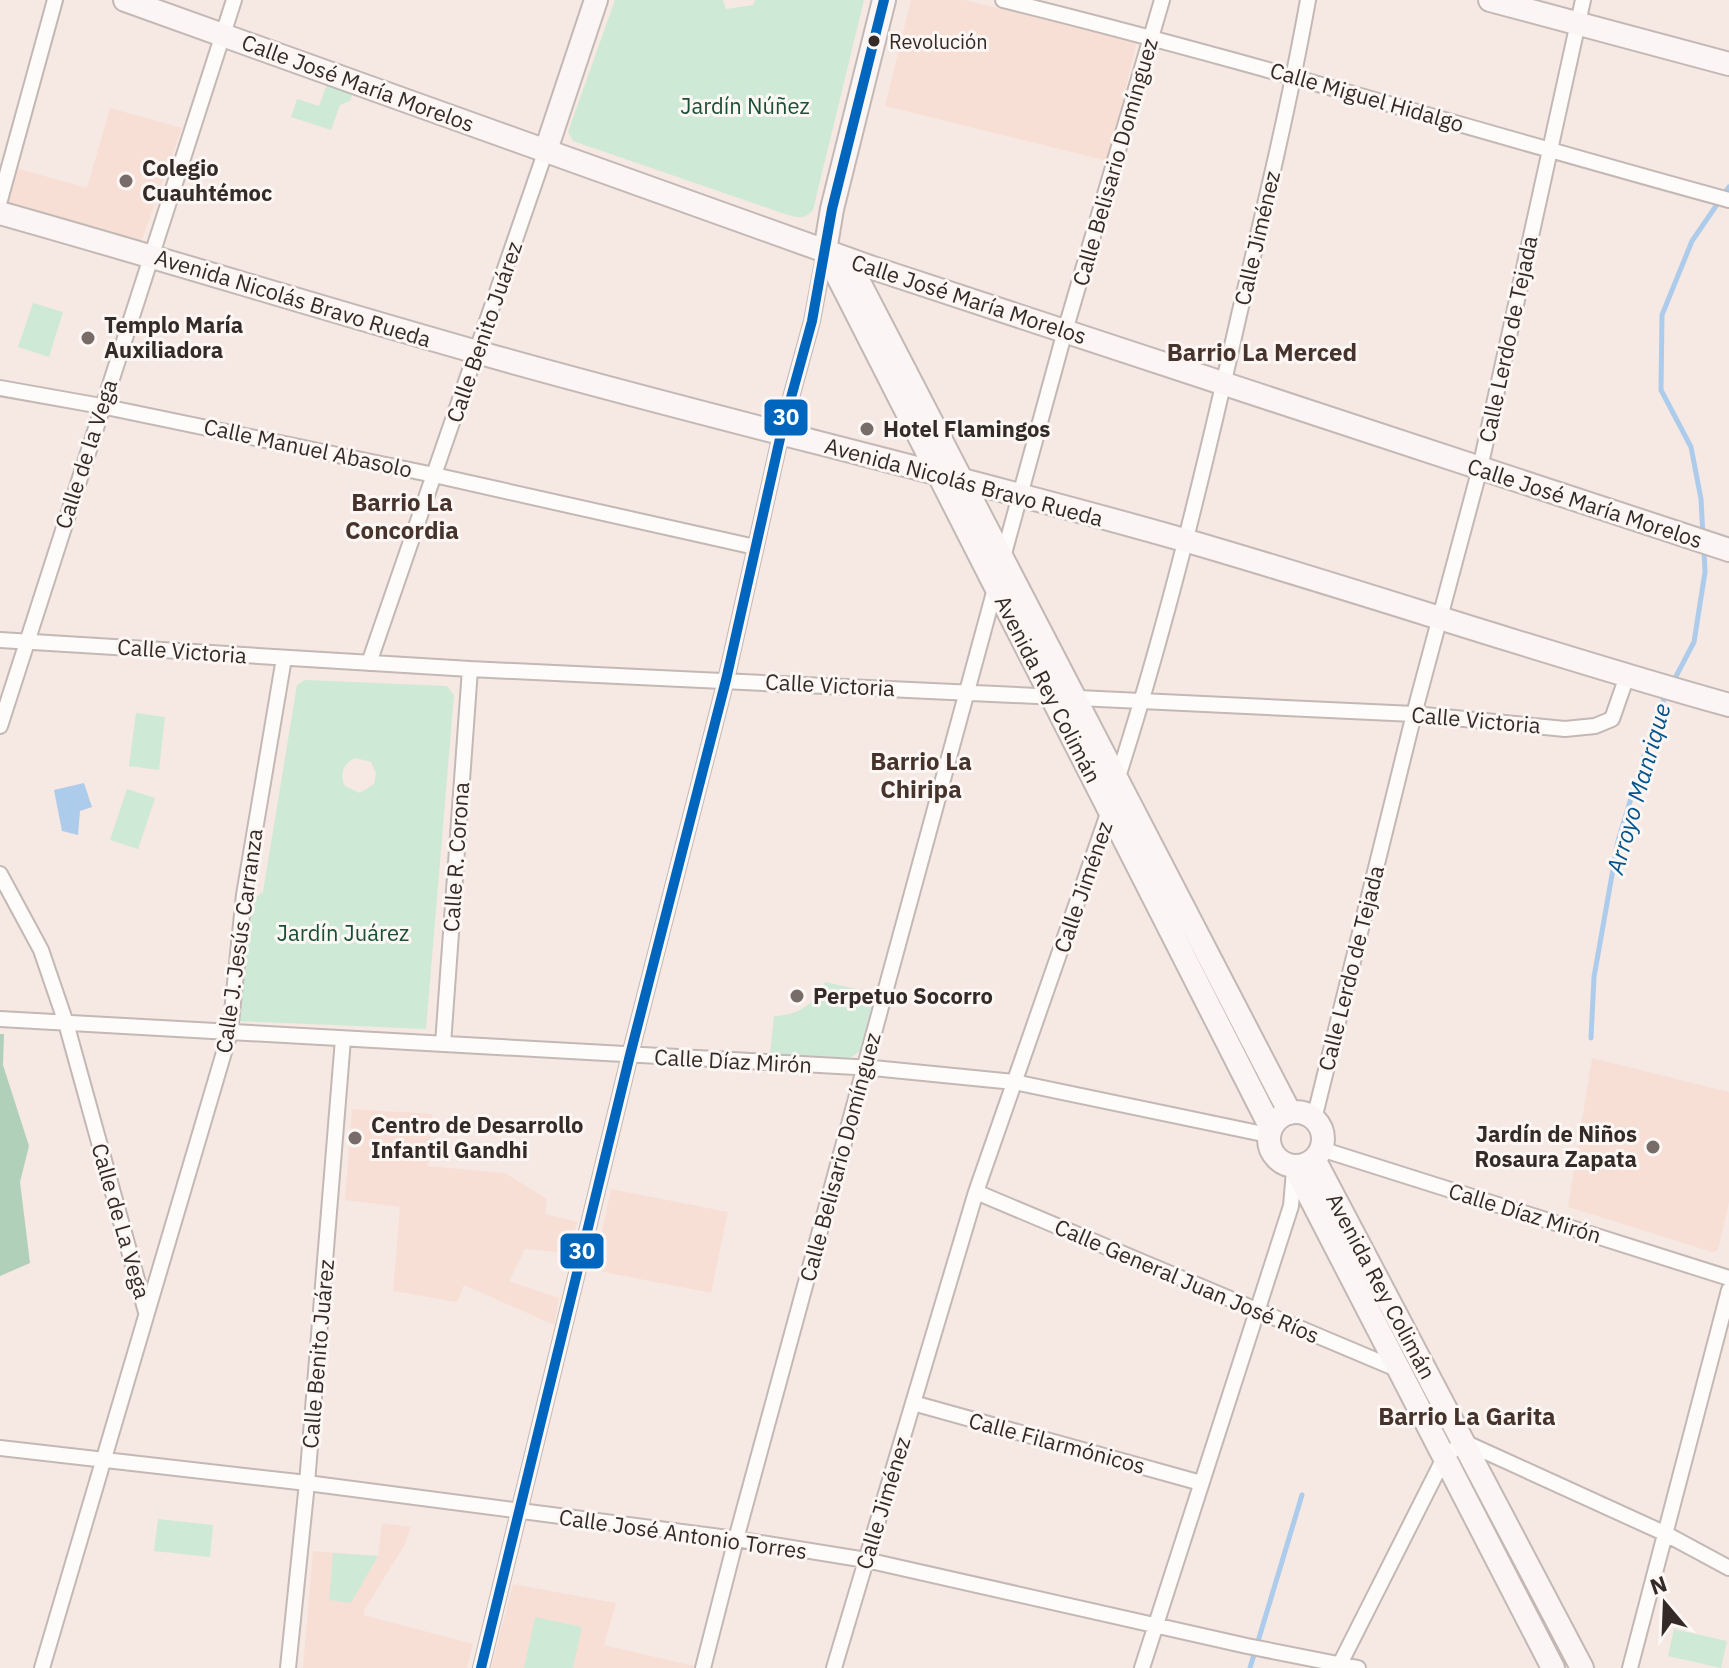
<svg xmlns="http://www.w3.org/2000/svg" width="1729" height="1668" viewBox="0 0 1729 1668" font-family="'IBM Plex Sans',sans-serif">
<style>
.built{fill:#f8dfd6}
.green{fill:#ceead6;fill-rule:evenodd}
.forest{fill:#b1d0ba}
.water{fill:#adccec}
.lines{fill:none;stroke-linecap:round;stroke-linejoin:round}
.stream{stroke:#adccec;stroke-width:5}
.street-casing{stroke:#c3b8b4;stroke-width:18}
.secondary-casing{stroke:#c3b8b4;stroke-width:26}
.street{stroke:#fefcfb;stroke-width:14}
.secondary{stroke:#fbf6f5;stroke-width:22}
.bus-1-casing{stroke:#fcf7f5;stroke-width:16}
.bus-1{stroke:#0065bd;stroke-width:10}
.bus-dot{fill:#342a27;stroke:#fcf7f5;stroke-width:3}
.poi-dot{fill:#786c69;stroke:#fcf7f5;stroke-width:3}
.labels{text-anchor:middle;stroke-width:6;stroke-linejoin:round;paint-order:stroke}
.bus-label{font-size:20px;fill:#342a27;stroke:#fcf7f5;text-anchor:start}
.street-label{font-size:22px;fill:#342a27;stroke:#fcf7f5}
.park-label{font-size:22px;fill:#194f37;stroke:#fcf7f5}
.poi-label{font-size:22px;font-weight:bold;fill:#342a27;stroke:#fcf7f5;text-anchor:start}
.neighbourhood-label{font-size:24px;font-weight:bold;fill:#46332c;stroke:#fcf7f5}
.water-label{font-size:24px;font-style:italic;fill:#00548d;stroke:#fcf7f5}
.line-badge{stroke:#fcf7f5;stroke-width:3}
.badge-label{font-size:22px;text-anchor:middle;font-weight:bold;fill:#fff}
</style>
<rect width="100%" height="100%" fill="#f6e8e3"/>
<path class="built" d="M911,0H965L1137,42L1108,161L885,106Z
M110,108L182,128L140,245L5,207L16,168L87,188Z
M1592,1058L1729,1092V1202L1718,1250L1712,1252L1568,1207Z
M352,1109L432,1114L428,1166L505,1173L547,1199L545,1214L577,1222L570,1253L525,1249L509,1281L559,1298L554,1325L464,1285L457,1302L393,1291L400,1207L345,1200Z
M611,1189L728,1212L711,1293L594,1270Z
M382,1523L411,1527L404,1546L365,1609L364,1615L473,1644L467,1668H303L313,1551L378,1556Z
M513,1584L616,1603L604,1645L694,1666V1668H491Z"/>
<path class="green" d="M615,0H723L726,9L753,5L755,0H864L813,210C804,220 797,218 785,214L573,141L568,132Z
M327,84L353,93L350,101L340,105L331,130L291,117L297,99L319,106Z
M33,303L63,312L49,357L18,347Z
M305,680L447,686L454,695L426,1029L237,1021L251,901L263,892L297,685ZM355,758L371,762L376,773L374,784L360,793L345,786C339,774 343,764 355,758Z
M136,713L165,717L159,770L129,766Z
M127,789L155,798L138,849L110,840Z
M825,982L875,993L860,1051L850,1058L770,1054L774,1016C798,1015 815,1005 825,982Z
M158,1519L213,1525L210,1557L154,1551Z
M333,1553L378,1556L351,1603L329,1600Z
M535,1617L582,1627L573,1668H524Z
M1674,1629L1727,1641L1721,1668L1668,1656Z"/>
<path class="forest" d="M0,1034H4L3,1065L29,1146L20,1182L30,1263L0,1276Z"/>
<path class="water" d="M84,783L92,807L80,811L78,835L62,831L54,790Z"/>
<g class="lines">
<path class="stream" d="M1703,536L1701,499L1691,447L1661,390L1662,315L1692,241L1729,187
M1673,682L1694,642L1705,572L1704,550
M1591,1038L1594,977L1618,841L1657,713L1667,694
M1250,1668L1302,1495"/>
<defs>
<path id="street" d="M1003,0C1247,60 1487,134 1729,200
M0,200L55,0
M0,388L101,406L434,475L755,547
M1002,561L1065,331L1162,0
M0,640L470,669L1414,714L1565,729L1595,726L1612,719L1627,676
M369,663L546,150
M0,726L234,0
M1117,780C1166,628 1204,471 1239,315C1264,210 1289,106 1308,0
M0,874L41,950L66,1023L146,1312
M0,1019L873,1068L1014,1082L1268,1135
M443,1044L470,669
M1314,1119L1414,714L1480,468L1583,0
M1321,1149L1729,1278
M976,1192L1399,1370
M913,1403L1201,1483
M1462,1441L1666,1534L1729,1568
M0,1448L307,1483L736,1539L866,1560L1247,1646L1358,1668
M42,1668L230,1032L244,895L284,658
M288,1668L307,1483L343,1039
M481,1668L630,1055L726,680L781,434L812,321L825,251
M703,1668L736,1539L996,585
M834,1668L976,1192L1110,808
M1142,1668L1291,1206L1294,1171
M1338,1668L1444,1458L1463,1442
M1630,1668L1729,1290"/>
<path id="secondary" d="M125,0L870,267L1729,550
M1490,0L1729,64
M546,150L596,0
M0,213C160,258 318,307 477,352C712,419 950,473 1184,540C1367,593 1546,654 1729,705
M825,251L1271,1128
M825,251L832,209L884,0
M847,259L1290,1113
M1269 1139a27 27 0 1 1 54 0a27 27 0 1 1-54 0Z
M1314,1159L1582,1668
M1294,1166L1553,1668"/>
</defs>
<use href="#street" class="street-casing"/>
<use href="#secondary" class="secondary-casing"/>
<use href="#street" class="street"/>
<use href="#secondary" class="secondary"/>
<defs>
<path id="bus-1" d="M481,1668L630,1055L726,680L781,434L812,321L832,209L884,0"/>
</defs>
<use href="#bus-1" class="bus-1-casing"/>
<use href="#bus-1" class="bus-1"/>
</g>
<circle class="bus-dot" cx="874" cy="41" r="7"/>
<g class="poi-dot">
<circle cx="126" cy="181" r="8"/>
<circle cx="88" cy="338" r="8"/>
<circle cx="867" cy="429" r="8"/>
<circle cx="797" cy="996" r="8"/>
<circle cx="355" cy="1138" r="8"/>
<circle cx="1653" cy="1147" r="8"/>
</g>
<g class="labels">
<g class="bus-label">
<text x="889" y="49">Revolución</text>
</g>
<g class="street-label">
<text transform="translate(358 83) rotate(20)" y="8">Calle José María Morelos</text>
<text transform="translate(1367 97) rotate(16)" y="8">Calle Miguel Hidalgo</text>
<text transform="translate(1115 162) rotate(-74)" y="8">Calle Belisario Domínguez</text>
<text transform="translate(1257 238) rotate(-77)" y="8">Calle Jiménez</text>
<text transform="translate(293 298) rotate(17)" y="8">Avenida Nicolás Bravo Rueda</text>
<text transform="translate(969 299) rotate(18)" y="8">Calle José María Morelos</text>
<text transform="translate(484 332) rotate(-71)" y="8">Calle Benito Juárez</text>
<text transform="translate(1508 339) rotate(-78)" y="8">Calle Lerdo de Tejada</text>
<text transform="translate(308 448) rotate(12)" y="8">Calle Manuel Abasolo</text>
<text transform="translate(86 454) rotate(-72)" y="8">Calle de la Vega</text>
<text transform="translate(964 482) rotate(15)" y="8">Avenida Nicolás Bravo Rueda</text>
<text transform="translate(1585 503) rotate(18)" y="8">Calle José María Morelos</text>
<text transform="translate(182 651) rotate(4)" y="8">Calle Victoria</text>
<text transform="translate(830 685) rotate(3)" y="8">Calle Victoria</text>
<text transform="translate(1048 689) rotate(63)" y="8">Avenida Rey Colimán</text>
<text transform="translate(1476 720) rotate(5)" y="8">Calle Victoria</text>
<text transform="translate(456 857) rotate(-86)" y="8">Calle R. Corona</text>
<text transform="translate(1083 887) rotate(-71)" y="8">Calle Jiménez</text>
<text transform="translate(239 941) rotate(-82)" y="8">Calle J. Jesús Carranza</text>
<text transform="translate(1351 968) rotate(-76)" y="8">Calle Lerdo de Tejada</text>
<text transform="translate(733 1061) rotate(3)" y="8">Calle Díaz Mirón</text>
<text transform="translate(840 1157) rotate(-75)" y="8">Calle Belisario Domínguez</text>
<text transform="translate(1525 1213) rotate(17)" y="8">Calle Díaz Mirón</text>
<text transform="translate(121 1221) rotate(74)" y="8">Calle de La Vega</text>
<text transform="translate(1187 1281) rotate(23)" y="8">Calle General Juan José Ríos</text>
<text transform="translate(1381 1286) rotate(62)" y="8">Avenida Rey Colimán</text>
<text transform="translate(318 1354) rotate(-85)" y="8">Calle Benito Juárez</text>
<text transform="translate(1057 1443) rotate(15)" y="8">Calle Filarmónicos</text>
<text transform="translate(883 1503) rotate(-73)" y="8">Calle Jiménez</text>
<text transform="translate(683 1534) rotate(8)" y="8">Calle José Antonio Torres</text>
</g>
<g class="park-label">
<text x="745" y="114">Jardín Núñez</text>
<text x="343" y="941">Jardín Juárez</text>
</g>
<g class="poi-label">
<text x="142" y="176">Colegio<tspan x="142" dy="25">Cuauhtémoc</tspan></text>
<text x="104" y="333">Templo María<tspan x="104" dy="25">Auxiliadora</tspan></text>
<text x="883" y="437">Hotel Flamingos</text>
<text x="813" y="1004">Perpetuo Socorro</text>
<text x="371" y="1133">Centro de Desarrollo<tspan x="371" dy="25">Infantil Gandhi</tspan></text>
<text x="1637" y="1142" text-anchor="end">Jardín de Niños<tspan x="1637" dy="25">Rosaura Zapata</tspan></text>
</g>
<g class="neighbourhood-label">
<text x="1262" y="361">Barrio La Merced</text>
<text x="402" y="511">Barrio La<tspan x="402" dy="28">Concordia</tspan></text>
<text x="921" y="770">Barrio La<tspan x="921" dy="28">Chiripa</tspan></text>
<text x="1467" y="1425">Barrio La Garita</text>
</g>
<g class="water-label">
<text transform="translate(1639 789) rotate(-74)" y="8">Arroyo Manrique</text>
</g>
</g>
<g class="line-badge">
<rect x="763" y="398" width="46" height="39" rx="8" fill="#0065bd"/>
<rect x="559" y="1232" width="46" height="38" rx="8" fill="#0065bd"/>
</g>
<g class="badge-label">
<text x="786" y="425">30</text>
<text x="582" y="1259">30</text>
</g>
<g transform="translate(1665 1604) rotate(341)" stroke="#fcf7f5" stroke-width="6" paint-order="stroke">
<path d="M0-6L14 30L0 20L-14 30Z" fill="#342a27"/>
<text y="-12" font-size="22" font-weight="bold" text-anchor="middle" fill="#342a27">N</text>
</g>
</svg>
